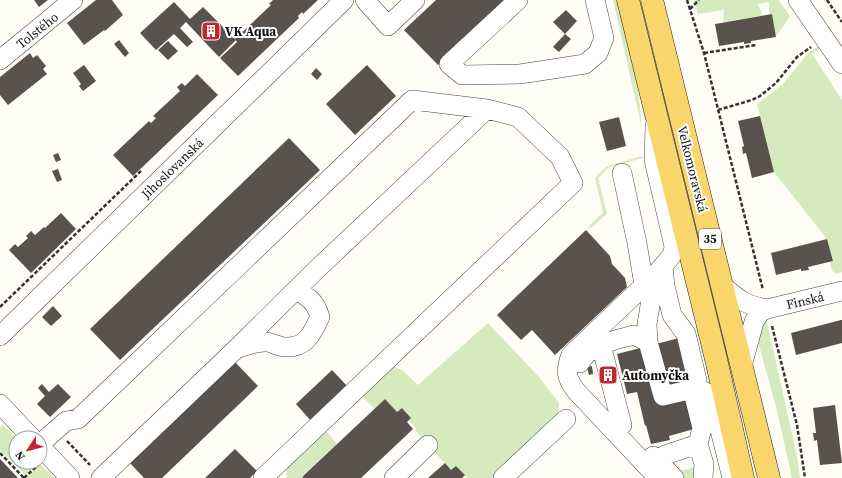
<svg xmlns="http://www.w3.org/2000/svg" width="842" height="478" viewBox="0 0 842 478" font-family="'Source Serif 4',serif">
<style>
.green{fill:#d5ebbd}
.building{fill:#5a524d}
.lines{fill:none;stroke-linecap:round;stroke-linejoin:round}
.minor-casing{stroke:#444;stroke-width:20}
.major-casing{stroke:#222;stroke-width:23}
.path{stroke:#333;stroke-width:2.5;stroke-dasharray:4 2;stroke-linecap:butt}
.minor{stroke:#fff;stroke-width:19}
.major{stroke:#f9d66b;stroke-width:22}
.labels{text-anchor:middle;stroke-width:4;stroke-linejoin:round;paint-order:stroke}
.shield{fill:#fff;stroke:#585858;stroke-width:1}
.shield-label{font-size:12px;font-weight:bold;fill:#111}
.street-label{font-size:13px;fill:#111;stroke:#fff}
.poi-label{font-size:13px;font-weight:bold;fill:#111;stroke:#fff;text-anchor:start}
</style>
<rect width="100%" height="100%" fill="#fffdf5"/>
<path class="green" d="M613,0H618L633,59L639,97L642,129Z
M694,0H779L790,16L776,37L772,14H769V2L758,4L763,16L723,22L724,10L698,14Z
M819,46L821,48L812,54L842,100V272L835,274L832,270L830,262L833,261L827,239L774,172L757,104L783,84L808,53Z
M643,156V158L609,167L598,178L607,214L590,229L588,227L603,212L595,178L607,166Z
M766,318L797,456L800,478H792L776,407L757,338Z
M488,323L539,377L559,403L558,420L495,478H467L456,466L451,470L415,430L416,428L408,420L411,417L402,408L397,412L385,399L375,409L361,395L392,366L402,370L418,385Z
M3,425L16,438V462H39L25,475L0,450V428Z
M325,430L337,444L302,476L304,478H287L286,470L287,466Z
M40,464L54,478H27Z
M697,466L698,478H679L674,473Z"/>
<path class="building" d="M34,0H48L39,7Z
M96,0H112L123,15L105,31L104,30L84,45L67,23Z
M273,0H318L303,14L302,12L298,16L299,18L238,76L220,58L237,42L235,39L271,5L269,4Z
M436,0H506L438,65L404,30Z
M174,2L190,19L203,7L236,40L219,57L186,22L180,28L193,42L187,47L174,34L156,50L140,33Z
M566,10L577,21L565,34L553,22Z
M772,14L776,37L751,41V43L744,44V42L719,46L715,24Z
M565,34L571,39L559,52L553,47Z
M119,40L129,53L125,57L114,44Z
M168,41L178,51L168,60L158,50Z
M30,53L33,58L37,55L46,66L43,69L47,74L8,105L0,95V77Z
M84,65L96,81L83,91L79,86L81,84L73,73Z
M367,65L396,96L355,135L326,104Z
M316,68L322,74L317,80L311,74Z
M197,74L218,95L133,176L113,155L149,121L151,123L156,118L153,116L180,91L177,87L182,83L185,86Z
M760,116L774,172L752,178L746,153L743,154L742,147L744,146L738,121Z
M619,117L626,146L607,151L599,122Z
M289,138L320,170L120,360L90,329Z
M58,153L61,160L56,162L53,155Z
M58,169L62,180L57,182L52,171Z
M61,213L76,229L31,273L9,250L15,244L18,247L28,238L26,236L31,231L35,235L44,227L45,228Z
M586,230L610,256L612,264L625,278L627,287L555,355L532,330L521,340L497,315Z
M827,239L833,261L808,267L809,270L801,271V269L776,275L771,253Z
M53,306L62,316L51,326L42,317Z
M841,320H842V343L796,355L791,333Z
M683,337L694,429L669,436L670,440L651,444L646,425L645,426L637,392L627,394L617,354Z
M235,362L258,386L162,478H144L130,463Z
M592,366L593,374L589,375L587,367Z
M332,370L348,387L311,421L296,404Z
M42,384L49,392L58,384L71,397L50,417L37,404L45,396L38,388Z
M385,399L397,412L402,408L411,418L407,422L413,429L361,478H304L302,477Z
M835,405L842,463L820,465L817,440L814,441L813,433H816L813,408Z
M235,449L257,471L250,478H205Z
M0,459L2,461L18,478H0Z
M445,463L451,470L456,466L465,475L462,478H428Z"/>
<g class="lines">
<defs>
<path id="minor" d="M365,0L388,26L415,0
M518,0L449,64L462,75L520,74L585,64L598,53L604,38L595,0
M798,0L842,64
M0,60L73,0
M655,126L654,160L674,246L673,253L669,259L655,275L571,355C565,370 566,379 577,392L658,478
M622,173L637,243L644,285
M655,275L647,324L648,342L663,396L697,388L707,393L712,398L732,478
M722,285C739,300 745,305 767,309
M0,336L344,0
M601,345L622,425
M236,349C246,346 256,341 267,342C273,343 279,347 285,347C307,348 312,333 320,317C315,301 310,298 296,290
M580,363C589,344 616,340 634,335L648,342
M742,366L754,322L760,312L767,309L842,291
M0,404L32,438
M40,444L66,421L78,419L412,100L487,109L518,117L560,157L573,183L263,478
M698,444L704,464L703,478
M40,446L70,478
M653,456L674,478
M657,461L665,455L698,444L702,428L695,400L697,380L686,334L672,315L665,286L663,267
M101,478L236,349L316,270L487,109
M394,478L428,445
M503,478L566,419"/>
<path id="major" d="M628,0L716,359L743,478
M652,0L769,478"/>
</defs>
<use href="#minor" class="minor-casing"/>
<use href="#major" class="major-casing"/>
<path class="path" d="M687,0L704,53L763,290
M827,0L842,22
M690,9L699,0
M704,53L756,45
M718,110L752,100L760,96L776,83L797,57L811,47
M0,307L142,170
M772,326L797,425L805,478
M67,441L90,465
M0,453L24,478
M24,478L37,466"/>
<use href="#minor" class="minor"/>
<use href="#major" class="major"/>
</g>
<defs>
<symbol id="building-square" viewBox="-11 -11 22 22"><rect x="-9" y="-9" width="18" height="18" rx="4" fill="#c4262e" stroke="#fff"/><path d="M-4-6H4V6H1V3H-1V6H-4ZM-2.5-4.3h1.7v1.8h-1.7ZM.8-4.3h1.7v1.8H.8ZM-2.5-1h1.7V.8h-1.7ZM.8-1h1.7V.8H.8Z" fill="#fff"/></symbol>
</defs>
<g fill-rule="evenodd">
<use href="#building-square" x="200" y="20" width="22" height="22"/>
<use href="#building-square" x="597" y="364" width="22" height="22"/>
</g>
<g class="labels">
<rect class="shield" x="699" y="229" width="22" height="20" rx="3"/>
<g class="shield-label">
<text x="710" y="243">35</text>
</g>
<g class="street-label">
<text transform="translate(37 30) rotate(-39)" y="5">Tolstého</text>
<text transform="translate(172 168) rotate(-44)" y="5">Jihoslovanská</text>
<text transform="translate(693 169) rotate(76)" y="5">Velkomoravská</text>
<text transform="translate(805 300) rotate(-13)" y="5">Finská</text>
</g>
<g class="poi-label">
<text x="225" y="36">VK Aqua</text>
<text x="622" y="380">Automyčka</text>
</g>
</g>
<g transform="translate(28 450) rotate(234)"><circle r="19" fill="#ffffff" stroke="#a0a0a0"/>
<path d="M0-3L7 15L0 10L-7 15Z" fill="#c4262e"/>
<text y="-6" font-size="11" font-weight="bold" text-anchor="middle" fill="#111111">N</text>
</g>
</svg>
